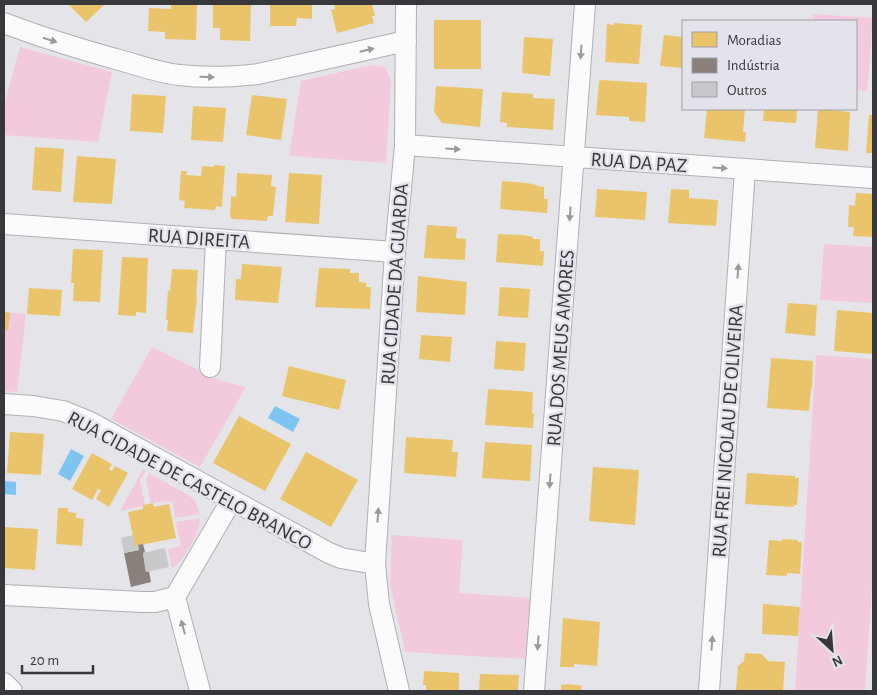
<svg xmlns="http://www.w3.org/2000/svg" width="877" height="695" viewBox="0 0 877 695" font-family="'Alegreya Sans',sans-serif">
<style>
.green{fill:#f3cadd}
.water{fill:#7dc5f0}
.homes{fill:#e9c46a}
.industry{fill:#8a817c}
.building{fill:#c9c8cb}
.lines{fill:none;stroke-linecap:round;stroke-linejoin:round}
.street-casing{stroke:#b0afb3;stroke-width:22}
.street{stroke:#fbfbfc;stroke-width:20}
.oneway{fill:#9a999c}
.labels{text-anchor:middle;stroke-width:5;stroke-linejoin:round;paint-order:stroke}
.street-label{font-size:20px;fill:#38373b;stroke:#e4e3eb}
</style>
<rect width="100%" height="100%" fill="#e5e5e9"/>
<path class="green" d="M813,14L873,18L867,91L856,90V21H813Z
M20,47L112,72L98,142L4,135V106Z
M371,65L385,67L391,80L386,163L289,156L301,81Z
M824,244L873,247V303L820,300Z
M4,312L26,314L17,392L4,391Z
M152,347L221,381L246,387L200,467L111,419Z
M816,355L873,359V573L865,691H795Z
M143,469L146,471L140,481L145,504L143,506L120,511Z
M149,473L190,496L195,501L200,514L175,518L172,501L151,503L146,480Z
M200,518C200,533 184,560 172,569L168,549L181,546L176,522Z
M392,535L463,540L459,593L530,598L525,659L405,652L390,584Z"/>
<path class="water" d="M275,406L300,419L293,432L268,418Z
M71,449L84,456L70,481L58,474Z
M4,481L16,482V495L4,494Z"/>
<path class="homes" d="M68,4H105L86,22Z
M171,4H197L196,40L165,39V32L148,31L149,8L171,9Z
M213,4H251L250,41L220,40V28H213Z
M270,4H312V19L297,18L296,26H270Z
M334,4H372L375,16H372L374,23L337,33L331,10L335,9Z
M434,20H481V69H434Z
M614,23L642,25L639,64L605,62L607,24L614,25Z
M664,35L683,37V68L660,66Z
M524,37L553,39L550,76L522,73Z
M601,80L647,83L645,122L629,121V117L596,115L599,81Z
M436,86L483,89L480,127L442,123L434,112Z
M502,92L533,94V98L555,99L553,130L507,127V123L500,122Z
M132,94L166,96L163,133L130,131Z
M252,95L287,99L281,140L246,135Z
M193,106L226,108L223,142L191,140Z
M707,109H745L743,132H746L745,142L704,138Z
M764,109H797L796,123L763,121Z
M818,109L850,112L848,151L815,148Z
M869,115H873V153H866Z
M35,147L64,149L61,192L32,190Z
M77,156L116,159L112,204L73,202Z
M214,165L225,166L222,207L216,206L215,210L184,208L185,201L179,200L181,171H187L186,175L201,176L202,166L214,167Z
M237,173L272,175L271,186L276,187L273,216H268L267,221L232,219L230,216L231,196L236,197Z
M289,173L322,175L319,224L285,222Z
M502,181L527,183L537,185V186L544,187V199H548L547,213L500,209Z
M597,189L647,192L645,220L595,217Z
M671,189L689,190V198L718,200L716,226L668,223Z
M856,193L873,194V237L853,236L854,227H848L849,205L855,206Z
M427,225L457,227L456,238L466,239L465,260L424,258Z
M498,234L523,235L533,237V239H540V251H544L543,266L496,262Z
M73,249L103,250L100,302L73,301L74,283H71Z
M122,257L148,258L146,313L136,312V316L118,315Z
M242,264L282,267L278,303L235,300L236,279H241Z
M319,268L350,269V273H359V282L367,283L366,287H371L370,309L315,307Z
M172,269L198,270L196,297H197L193,333L167,331L168,320H166L168,290L170,291Z
M418,276L467,282L465,315L416,312Z
M500,287L530,289L528,318L498,316Z
M29,288L62,290L60,316L27,314Z
M788,303L817,305L815,336L785,333Z
M837,310L873,313V354L834,351Z
M4,312L10,313L8,330H4Z
M421,335L452,337L450,362L419,359Z
M496,341L526,343L524,371L494,369Z
M771,358L813,361L812,389H811L809,411L767,408Z
M289,366L346,380L339,410L282,396Z
M488,389L533,392L532,413H534L533,428L485,425Z
M239,416L291,444L265,491L213,463Z
M10,432L44,434L41,475L7,473Z
M406,437L453,440L452,452H458L456,477L404,473Z
M485,442L532,445L530,481L482,478Z
M306,452L358,480L331,527L280,499Z
M92,453L112,464L109,469L112,471L115,466L128,473L109,507L96,499L101,490L98,489L92,500L72,489Z
M593,467L639,470L635,525L589,521Z
M747,473L795,476V478H799L797,505H794L793,507L745,504Z
M153,503L154,507L169,504L176,538L135,546L128,512L143,509V505Z
M58,508H68V512L76,513V518L84,519L82,546L56,544Z
M4,527L38,529L35,570L4,568Z
M782,539L798,540V542H802L800,574L787,573V576L766,575L769,540L782,541Z
M763,604L800,607L798,636L762,634Z
M563,618L600,622L597,666L574,664V667H560Z
M745,653L762,654L768,661L785,662L783,691H736L738,666L744,661Z
M424,671L459,673V691H426V685H423Z
M480,674L519,675L518,691H479Z
M568,684L582,686L581,691H561V685Z"/>
<path class="industry" d="M143,544L145,552L143,553L146,572L149,571L151,582L131,587L124,553L139,550L138,545Z"/>
<path class="building" d="M133,535L135,546L138,545L139,550L124,553L121,538Z
M165,548L169,567L146,572L143,553Z"/>
<g class="lines">
<defs>
<path id="street" d="M4,23C43,38 83,50 123,61C141,66 160,73 179,75C205,78 232,77 258,74L406,41
M405,145L873,178
M4,224L395,252
M210,367L216,239
M4,404L33,406L63,411L90,422L329,553L341,558L375,564
M4,595L142,602H155L175,597L231,501
M175,597L200,691
M4,683L12,691
M399,691L379,604L375,564L395,252L405,145L406,4
M534,691L585,4
M709,691L745,170"/>
</defs>
<use href="#street" class="street-casing"/>
<use href="#street" class="street"/>
</g>
<defs><path id="oneway-solid" d="M-6-.8H1V-3.2L6.5 0L1 3.2V.8H-6Z" transform="scale(1.25)"/></defs>
<g class="oneway">
<use href="#oneway-solid" transform="translate(50 40) rotate(18)"/>
<use href="#oneway-solid" transform="translate(367 50) rotate(-13)"/>
<use href="#oneway-solid" transform="translate(581 52) rotate(94)"/>
<use href="#oneway-solid" transform="translate(207 77) rotate(1)"/>
<use href="#oneway-solid" transform="translate(453 149) rotate(4)"/>
<use href="#oneway-solid" transform="translate(720 168) rotate(4)"/>
<use href="#oneway-solid" transform="translate(570 214) rotate(94)"/>
<use href="#oneway-solid" transform="translate(738 271) rotate(-86)"/>
<use href="#oneway-solid" transform="translate(550 481) rotate(94)"/>
<use href="#oneway-solid" transform="translate(378 515) rotate(-86)"/>
<use href="#oneway-solid" transform="translate(183 627) rotate(-105)"/>
<use href="#oneway-solid" transform="translate(538 643) rotate(94)"/>
<use href="#oneway-solid" transform="translate(712 643) rotate(-86)"/>
</g>
<g class="labels">
<g class="street-label">
<text transform="translate(639 162) rotate(4)" y="7">RUA DA PAZ</text>
<text transform="translate(199 238) rotate(4)" y="7">RUA DIREITA</text>
<text transform="translate(394 284) rotate(-86)" y="7">RUA CIDADE DA GUARDA</text>
<text transform="translate(560 348) rotate(-86)" y="7">RUA DOS MEUS AMORES</text>
<text transform="translate(727 431) rotate(-86)" y="7">RUA FREI NICOLAU DE OLIVEIRA</text>
<text transform="translate(190 480) rotate(28)" y="7">RUA CIDADE DE CASTELO BRANCO</text>
</g>
</g>
<rect width="877" height="695" fill="none" stroke="#38373b" stroke-width="10"/>
<rect x="682" y="20" width="175" height="90" fill="#e4e3eb" stroke="#9f9ea5"/>
<rect x="692" y="32" width="25" height="15" fill="#e9c46a" stroke="#9f9ea5"/>
<text x="727" y="45" font-size="15" fill="#38373b">Moradias</text>
<rect x="692" y="58" width="25" height="15" fill="#8a817c" stroke="#9f9ea5"/>
<text x="727" y="70" font-size="15" fill="#38373b">Indústria</text>
<rect x="692" y="82" width="25" height="15" fill="#c9c8cb" stroke="#9f9ea5"/>
<text x="727" y="95" font-size="15" fill="#38373b">Outros</text>
<g transform="translate(832 650) rotate(154)" stroke="#e4e3eb" stroke-width="4" paint-order="stroke">
<path d="M0-4L9 19L0 12L-9 19Z" fill="#38373b"/>
<text y="-8" font-size="14" font-weight="bold" text-anchor="middle" fill="#38373b">N</text>
</g>
<path d="M22 665v8h71v-8" fill="none" stroke="#38373b" stroke-width="2.5"/>
<text x="30" y="665" font-size="15" fill="#38373b" stroke="#e4e3eb" stroke-width="4" paint-order="stroke">20 m</text>
</svg>
